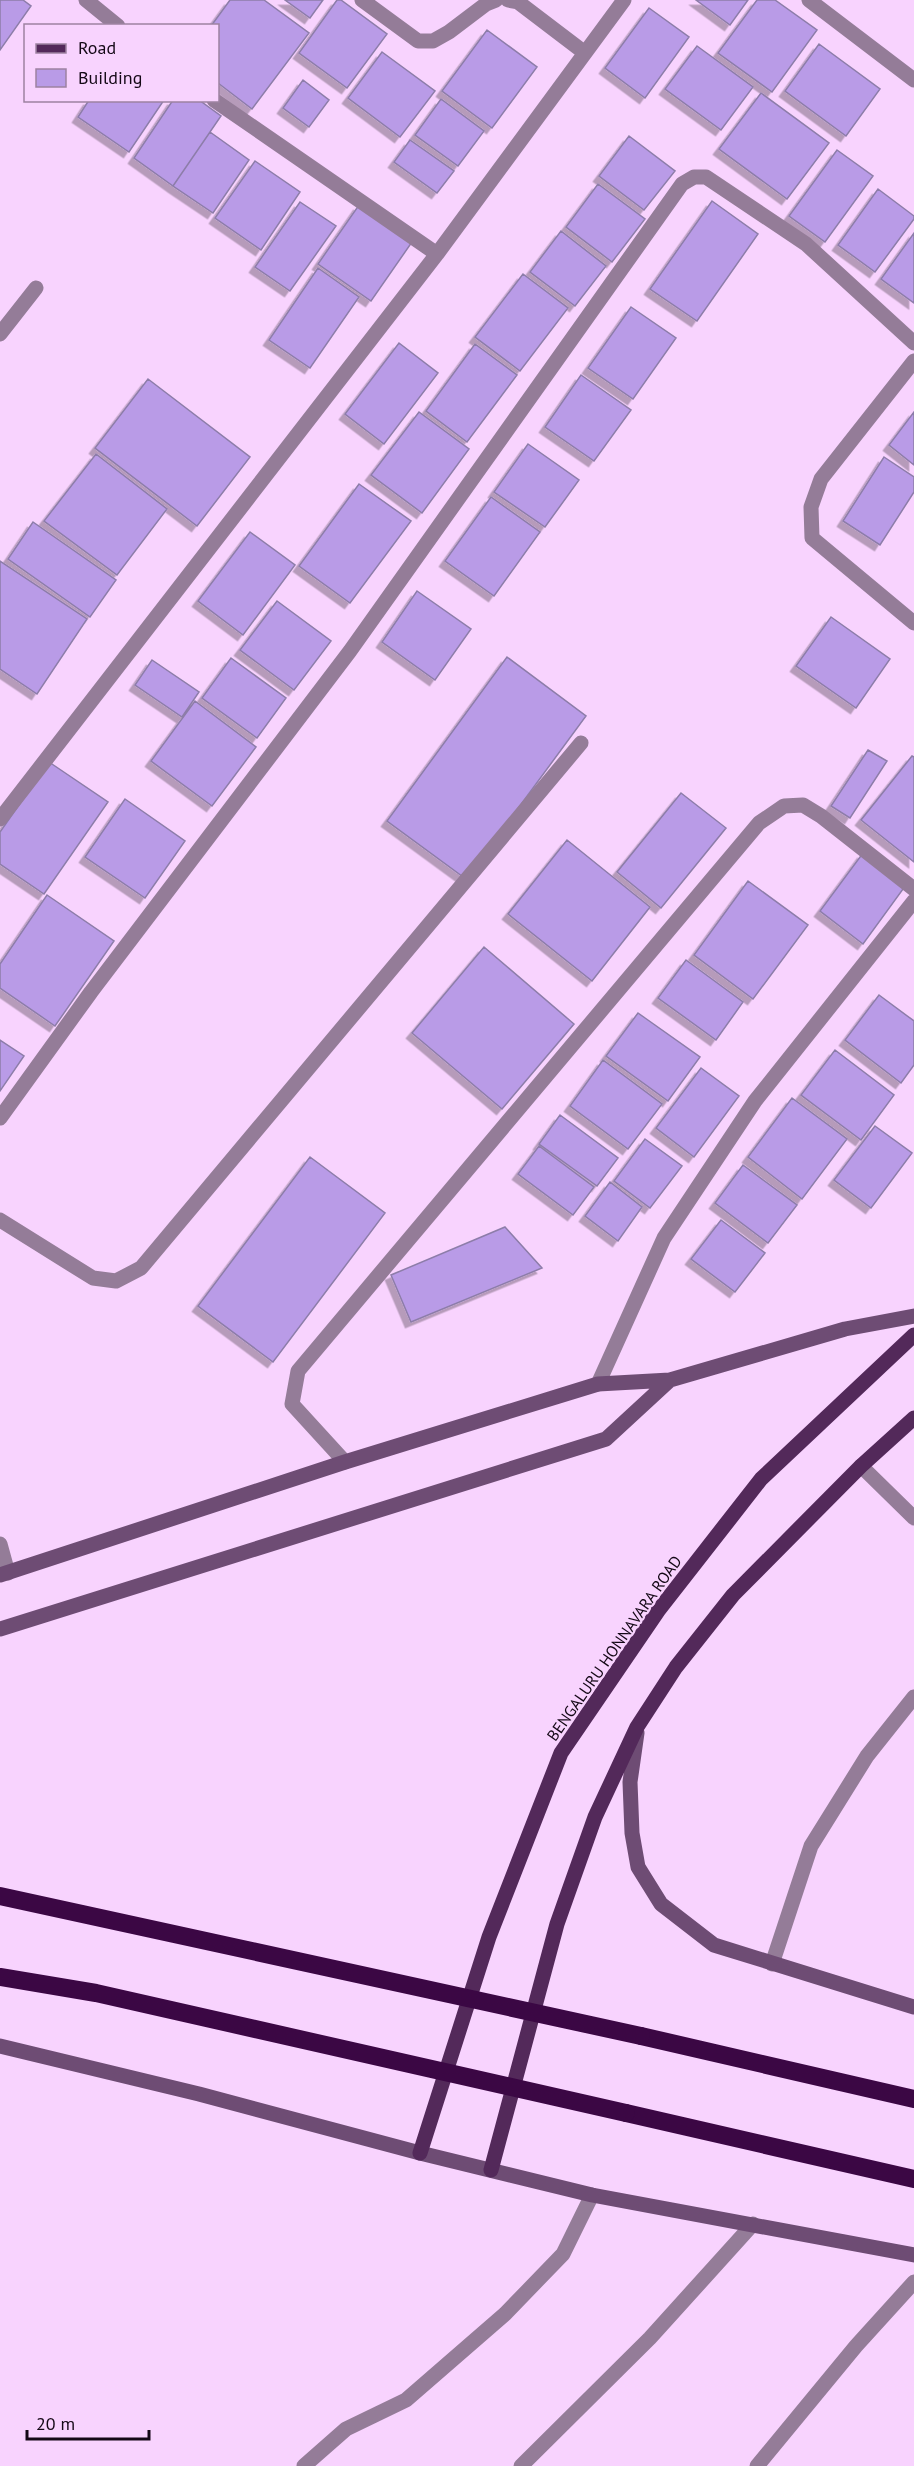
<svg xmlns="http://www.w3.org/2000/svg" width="914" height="2466" viewBox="0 0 914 2466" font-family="'PT Sans',sans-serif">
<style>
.building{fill:#b99be7;stroke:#8d7da9;stroke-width:1.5;filter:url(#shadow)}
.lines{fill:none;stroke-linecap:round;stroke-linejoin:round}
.lane{stroke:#947c98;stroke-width:15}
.street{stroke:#947c98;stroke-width:15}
.secondary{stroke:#6e4c74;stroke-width:15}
.primary{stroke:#53295a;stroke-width:15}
.highway{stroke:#3b0744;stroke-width:18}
.highway-bridge{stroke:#3b0744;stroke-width:18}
.labels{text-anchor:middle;stroke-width:4.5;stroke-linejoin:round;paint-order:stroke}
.street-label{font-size:16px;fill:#140816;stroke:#f8d3fe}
</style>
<defs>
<filter id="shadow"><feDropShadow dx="-5.5" dy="5.5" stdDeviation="0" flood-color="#0004"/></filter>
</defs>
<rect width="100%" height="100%" fill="#f8d3fe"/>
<path class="building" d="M0,0H23L31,6L0,50Z
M230,0H264L309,33L252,109L218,83V26H211Z
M285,0H323L310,18Z
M337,0H341L387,34L347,88L299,53Z
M696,0H748L730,25Z
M757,0H775L817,30L772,92L718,53Z
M649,8L689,37L645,98L605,68Z
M487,30L537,67L492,128L442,91Z
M819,44L880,89L846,136L785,91Z
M697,46L753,87L721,130L665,89Z
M382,52L435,91L400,137L348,98Z
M303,80L329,100L309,127L283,108Z
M761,93L829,143L787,199L719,149Z
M441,99L484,131L458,166L415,135Z
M89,100H164L129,152L78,117Z
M173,100H199L221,116L173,186L134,158Z
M210,132L249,160L213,213L173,186Z
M629,136L675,171L644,210L599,176Z
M410,140L454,171L437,193L394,162Z
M837,150L873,176L825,242L789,216Z
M255,161L300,192L261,250L215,218Z
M598,184L645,219L612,262L566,227Z
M878,189L914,216V219L875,272L838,245Z
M712,201L758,234L697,321L650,289Z
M300,202L336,226L290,291L255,267Z
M359,205L412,242L371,301L318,264Z
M561,231L606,266L575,306L530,272Z
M914,233V303L881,279Z
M318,268L359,297L310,368L269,340Z
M523,274L568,308L520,371L475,337Z
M631,307L676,338L633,399L588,368Z
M399,343L438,373L384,444L345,414Z
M475,344L517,375L467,442L426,411Z
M581,375L631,410L594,461L545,427Z
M148,379L250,457L197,526L95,448Z
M419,412L469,449L422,513L371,475Z
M914,412V465L889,445Z
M528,444L579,480L545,527L494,492Z
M96,454L167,509L117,575L44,521Z
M884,457L914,477V492L880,545L843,521Z
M359,484L411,521L350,603L299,566Z
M491,497L540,532L494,596L445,561Z
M33,522L116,580L90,617L8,559Z
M250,532L295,565L243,635L198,601Z
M0,561L87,619L37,694L0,669Z
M417,591L471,629L435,680L382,642Z
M277,601L331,641L294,690L240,650Z
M831,617L890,659L856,708L796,666Z
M507,657L586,716L466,879L387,821Z
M231,658L286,698L257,738L202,698Z
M152,660L199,692L182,717L135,685Z
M195,701L256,747L212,806L151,761Z
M868,750L887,761L850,818L831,806Z
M912,756L914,757V862L861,820Z
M49,762L108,802L44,894L0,864V832Z
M681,793L726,828L661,908L617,872Z
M125,799L185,841L145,898L85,857Z
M567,840L650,907L592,981L508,914Z
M863,853L906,885L863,944L820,911Z
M748,881L808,925L753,999L694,955Z
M47,895L114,941L55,1026L0,988V964Z
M484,947L574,1024L502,1109L412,1033Z
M686,960L743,1002L716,1040L658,998Z
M879,995L914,1021V1065L901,1083L845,1040Z
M638,1013L700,1057L668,1101L606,1056Z
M0,1040L24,1056L0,1091Z
M835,1050L894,1095L861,1140L801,1095Z
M603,1060L662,1104L628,1149L570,1106Z
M701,1068L739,1096L694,1157L656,1128Z
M792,1098L847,1139L802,1199L748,1157Z
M560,1115L618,1158L597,1186L539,1144Z
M875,1126L912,1153L871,1208L834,1180Z
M645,1139L682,1166L650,1208L614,1181Z
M539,1146L594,1187L573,1215L518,1174Z
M310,1157L385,1213L273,1362L198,1306Z
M743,1165L797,1205L768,1243L715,1203Z
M610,1182L642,1207L618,1241L585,1216Z
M721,1220L765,1253L735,1292L691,1259Z
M505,1227L542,1268L411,1322L391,1275Z"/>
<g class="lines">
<path class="lane" d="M0,1544L8,1573
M304,2466L346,2429L406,2400L505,2314L563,2254L592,2195"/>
<path class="street" d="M86,0L118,26
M362,0L418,41H433L449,32L486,4L496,0
M508,0L518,2L585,53
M809,0L914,80
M214,100L437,254
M0,334L36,288
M914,361L821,479L811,507L812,538L914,623
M0,819L437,254L624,0
M0,1118L91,992L350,651L682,184L694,177H706L806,244L914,343
M0,1220L93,1278L116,1281L141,1268L581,743
M598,1384L664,1238L755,1101L914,901
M345,1462L292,1404L298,1371L759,823L784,806L803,805L821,816L914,889
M861,1466L914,1518
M772,1964L811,1846L867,1756L914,1697
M521,2466L650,2338L753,2224
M757,2466L856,2346L914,2282"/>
<path class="secondary" d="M0,1575L345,1462L598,1384L670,1380L845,1329L914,1316
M0,1629L606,1439L670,1380
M637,1733L630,1782L632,1833L638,1867L661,1904L714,1945L914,2007
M0,2046L199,2094L420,2153L592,2195L914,2255"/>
<path class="primary" d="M420,2153L489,1937L561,1753L658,1611L761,1479L914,1335
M491,2170L557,1924L595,1817L637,1727L676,1667L733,1595L861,1466L914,1418"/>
<path class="highway" d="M641,2036L914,2099
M626,2113L914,2179"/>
<path class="highway-bridge" d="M0,1896L641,2036
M0,1977L96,1993L626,2113"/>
</g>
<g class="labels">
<g class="street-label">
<text transform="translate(614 1648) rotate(-55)" y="6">BENGALURU HONNAVARA ROAD</text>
</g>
</g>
<rect x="24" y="24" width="195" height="78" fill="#f8d3fe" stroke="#9d82a1" stroke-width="1.5"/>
<rect x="36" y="44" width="30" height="9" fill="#53295a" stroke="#9d82a1" stroke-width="1.5"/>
<text x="78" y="54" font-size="18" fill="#140816">Road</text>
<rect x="36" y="69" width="30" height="18" fill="#b99be7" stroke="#9d82a1" stroke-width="1.5"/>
<text x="78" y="84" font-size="18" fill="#140816">Building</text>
<path d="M27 2430v9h122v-9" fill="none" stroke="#140816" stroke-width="3"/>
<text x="36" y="2430" font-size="18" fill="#140816" stroke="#f8d3fe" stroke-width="4.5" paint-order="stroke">20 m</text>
</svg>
